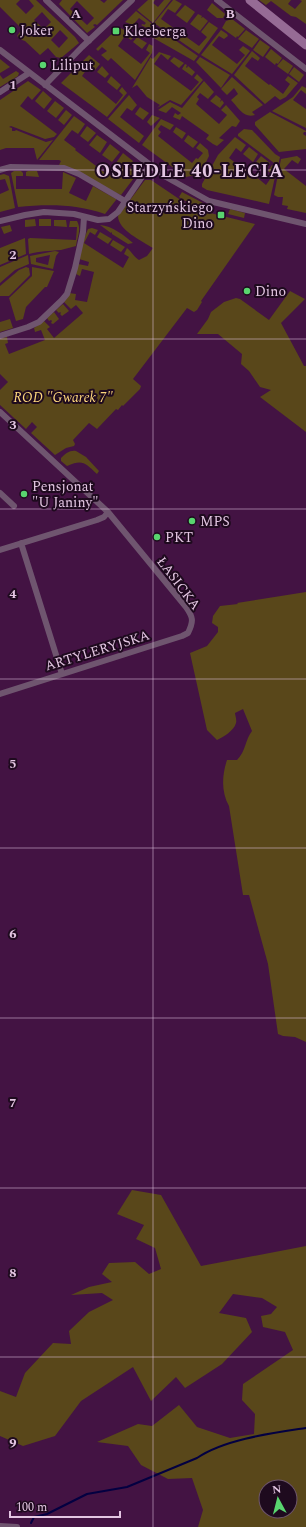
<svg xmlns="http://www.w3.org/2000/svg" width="306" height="1527" viewBox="0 0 306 1527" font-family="Spectral,serif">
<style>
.green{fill:#59471a;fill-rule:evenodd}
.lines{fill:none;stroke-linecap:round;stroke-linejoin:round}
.stream{stroke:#030041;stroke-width:2}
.street{stroke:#6f556f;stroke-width:6}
.secondary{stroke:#966b95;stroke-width:9}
.grid{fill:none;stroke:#e3c6e2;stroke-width:1;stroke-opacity:0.55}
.poi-dot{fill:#59d56f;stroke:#1e0a1e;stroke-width:1.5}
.labels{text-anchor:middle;stroke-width:4;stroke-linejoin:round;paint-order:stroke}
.poi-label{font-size:14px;fill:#e3c6e2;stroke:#1e0a1e;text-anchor:start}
.park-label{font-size:14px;font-style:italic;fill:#fdd77d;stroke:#1e0a1e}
.street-label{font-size:14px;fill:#e3c6e2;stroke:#1e0a1e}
.district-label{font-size:18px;font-weight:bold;letter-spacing:1px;fill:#e3c6e2;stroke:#1e0a1e}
.grid-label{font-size:13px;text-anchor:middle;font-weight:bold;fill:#e3c6e2;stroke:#1e0a1e;stroke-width:4;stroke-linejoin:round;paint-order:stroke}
</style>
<rect width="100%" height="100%" fill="#431343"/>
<path class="green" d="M0,0H20L16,4L26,14L34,6L29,0H36L75,37L79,43L61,58L56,57L48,48L40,55L25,41L22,40L17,36L22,29L0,7ZM42,12L51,22L44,29L34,20ZM60,30L68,38L59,48L51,40Z
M62,0H100L104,3L107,0H123L97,25L95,24L93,25L95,27L87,33L59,4ZM77,1L94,18L87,25L70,9Z
M148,0H155L153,3L158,7L164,0H171L153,23L137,10Z
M173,0H175L182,4L175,13L168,9L161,19L199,46L207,37L201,32L209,22L218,28L199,54L154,23Z
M259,0H291L288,4L295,9L302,1L300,0H306V24L296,17L291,16L271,1L266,5Z
M212,3L225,14L223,18H217L207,10Z
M185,5L195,12L187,23L176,15Z
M136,11L156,27L198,56L194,61L150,36L152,31L141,25L143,24L144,25L146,23L139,18L133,25L125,22Z
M198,14L202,16L201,18L203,17L208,21L200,31L190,24Z
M232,19L245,29L238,37L237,36L236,38L222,28L226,21Z
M119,27L135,36L131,40L125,36L118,46L141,64L150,53L146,50L149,44L153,46L152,53L135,80L111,58L108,61L101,55L107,51L102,47L98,51L96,49Z
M221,30L227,34L228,36L224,39L219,36L212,45L237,64L245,55L239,50L243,46L249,50L250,51L232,74L201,55Z
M246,30L259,39L252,48L238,39Z
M137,37L147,43L142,49L133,42Z
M260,40L270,47L263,57L253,50Z
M271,49L282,58L278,64L276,63L275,65L265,57Z
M252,51L260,58L258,61L252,57L245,66L269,85L270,84L283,94L290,84L285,80L288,76L298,83L286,97L280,100L275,96L265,104L234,75Z
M159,52L171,56L168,60L161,54L154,64L191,91L199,82L194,78L197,74L203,80L181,105L170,100L157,108L160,105L147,97L137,85L132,88L152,55L151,58L153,59Z
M89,55L100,64L95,70L89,66L82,76L116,104L123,95L119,91L122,87L127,93L107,117L61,83Z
M174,57L184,63L179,68L170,61Z
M200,57L230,75L221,88L196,62Z
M0,59L10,67L0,73Z
M283,59L293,66L288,74L277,66Z
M185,64L187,65L186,67L187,68L188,66L195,72L192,76L182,69Z
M102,66L109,74L105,78L97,72Z
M294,67L304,75L299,82L289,74Z
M16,71L19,73L18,76L0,87V75L3,79Z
M111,76L121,85L117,90L107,82Z
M232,77L263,105L252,112L255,115C244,119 238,107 231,100L238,94L234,88L227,95L221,89Z
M28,81L41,90L32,100L28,96L20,106L57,134L54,137L45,139L11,126L9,127L12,128V131H15L16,130L46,142L53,140L37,160L34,148H6L0,150V100Z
M204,81L214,92L208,99L200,93L197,97L199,99L196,104L219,124L227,115L221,110L226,105L240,121L236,127L232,126L219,138L224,140L217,146L213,144L206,139L209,135L182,116L180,120L173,117L175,113L178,115L181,113L172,107L166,113L158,110L170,102L182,108Z
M302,86L306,88V94L301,90L293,100L306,109V128L272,111L293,97Z
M43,91L52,99L44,109L35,101Z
M129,95L137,105L132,111L127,108L120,117L144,136L139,143L108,119Z
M216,95L221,99L220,102L222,100L224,103L220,108L210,101Z
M55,101L64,108L56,118L47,111Z
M140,107L149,113L143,120L135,114Z
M66,110L72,115L64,125L58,120Z
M270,112L306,131V132H304L303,134L306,136V149L279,152L255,125V122Z
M152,115L160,118L151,126L147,122Z
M74,116L85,124L78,134L72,130L64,140L76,149L75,150L104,172L105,170L113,178L121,167L116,163L123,153L133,161L129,167L137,174L121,195L59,165L61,161L59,160H39Z
M161,119L174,125L170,130L161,125L158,129L161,132L158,136L192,163L196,158L198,159L203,153L196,148L200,143L208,150L209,156L200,174L186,177L142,145Z
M87,126L96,133L88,142L80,136Z
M176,127L186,133L182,139L173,132Z
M244,129L252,130L275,154L280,157L278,166L238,136V134Z
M97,135L107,142L100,153L89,145Z
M188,135L198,142L193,148L184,141Z
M235,137L246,145L241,152L236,148L229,158L253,176L254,175L266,185L273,175L268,171L272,165L277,168L269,204L207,190L202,187V184L218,155Z
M110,144L120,152L112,162L102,155Z
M249,147L258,154L253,162L243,154Z
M261,156L270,163L266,169L256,162Z
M297,156L301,159L298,164L292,160L284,169L306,186V213L287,209L288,206L282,205L283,197H278L274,195L281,159Z
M14,171H21L23,173V176H16V189H62L63,172L76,178L69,193L86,201L93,186L116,199V200L105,214C77,204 48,204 18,207L11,173Z
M28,171H37L39,177L26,176V172Z
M4,174L9,176L15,208L0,212V194L9,190L5,179L0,180V175Z
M145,180H151L194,209L255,224L201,301L202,302L197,310L194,312L187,308L133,379L141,386L140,389L123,406L122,405L118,410L116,409L97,429L89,423L73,440L75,444L74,446L66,448L55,455L31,433L37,427L32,422L26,429L0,405V390L8,382L0,374V338L7,337L8,343L5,344L9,354L45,340L41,330L35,332L34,328L44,321L50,327L47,329L54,338L83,313L76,305L71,309L64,302L69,293L76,294L75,300L87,302L94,272L82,269L80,276L76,274L78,264L88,266L89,262L79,259L82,243L88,229L92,228L98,230L95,235L90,232L84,243L123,268L129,257L124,254L127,248C132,252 133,256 139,260L147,256L153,248C142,241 118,230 118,216Z
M182,192L203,203L202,208L195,207L179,197Z
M230,209L245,213L244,218L228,214Z
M35,219L36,226L25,227V220Z
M39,219H51V226H39Z
M54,220H66L67,227L54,226Z
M70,221H77C82,230 77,237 76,246C71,247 66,249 61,250C49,251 40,251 29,254L28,239L30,238L76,240L77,227H69Z
M10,225L12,231L4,234L1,227Z
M100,225C112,226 124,235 133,243L128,244L112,234V232L111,233Z
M100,232L112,239L108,244L97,237Z
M25,238L26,254L0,265V248Z
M113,240L125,247L121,252L110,245Z
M55,251L59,252L56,256L53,269L31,264L30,256ZM50,255L48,265L36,262V258Z
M28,255L29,264L15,270L0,283V267Z
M26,267L29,268L30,275L9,296H0V286L19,270Z
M32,267L54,271L47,287H45L26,307L23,319L16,321L9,298L32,276Z
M290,291L305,299L281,323L304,366H306V432L260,397L271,390L260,387L249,371L241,364L242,354L218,334H197L208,319L211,312L224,302L236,298L240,299L269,320Z
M63,304L69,311L62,316L60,314L61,313L60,312L59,313L56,310Z
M54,312L59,319L53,324L51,323L52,321L51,320L49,321L47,318Z
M10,319L13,328L0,332V322Z
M76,451L86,457L99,471L97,474C85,463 83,459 67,466L61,461V458C66,453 70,450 76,451Z
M306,592V1042L295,1037L283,1036L278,1034L268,964L249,895H243L229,806C221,792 222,775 227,760H237C246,751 245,740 252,731L243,709L235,713C235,715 237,720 236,723C234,731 223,737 217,740L207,730L190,653L207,646L218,632V627L212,623L213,616L220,606L238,604L237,603Z
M132,1190L161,1195L201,1266L306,1246V1527H198L203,1510L192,1478L168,1479L141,1465L128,1446L97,1442L138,1424L152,1426L179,1405L197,1427L230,1438L254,1434L255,1414L242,1400L243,1384L293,1350L285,1332L263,1327L261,1316L271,1314L277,1307L262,1298L233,1294L219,1313L246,1318L252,1332L222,1364L185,1388L176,1377L151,1401L133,1367L81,1401L55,1436L23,1446L0,1436V1391L16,1397L25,1373L53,1343L71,1344L69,1331L89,1312L113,1300L102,1293L71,1295L89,1287L112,1282L102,1274L109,1263L135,1262L149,1274L161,1269L155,1248L136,1239L144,1225L117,1214ZM266,1487H290V1511H266Z"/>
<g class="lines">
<path class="stream" d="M31,1523L34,1517L47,1514L87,1494L127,1487L197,1458C225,1439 273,1433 306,1428"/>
<path class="street" d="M46,0L89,41
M217,0L306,69
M0,50L166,177L209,201L306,224
M45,85L82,47L132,0
M0,92L29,73
M0,170L10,167L64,168L79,174L125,201
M0,221L25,215L44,212L74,214L98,220L109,219L118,212L150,165
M0,336L28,327L39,322L62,300L67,294L75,268L83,232L84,217
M0,412L108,512L186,607C193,617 194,621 188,633L182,636L0,694
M0,493L14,506
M21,543L62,674
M0,550L97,520L104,517L108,512
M0,1526L17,1527"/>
<path class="secondary" d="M250,0L306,45"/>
</g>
<path class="grid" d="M153,0V1527M0,170H306M0,339H306M0,509H306M0,679H306M0,848H306M0,1018H306M0,1188H306M0,1357H306"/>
<g class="poi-dot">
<circle cx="12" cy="30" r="4"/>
<rect x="112" y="27" width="8" height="8" rx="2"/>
<circle cx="43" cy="65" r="4"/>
<rect x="217" y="211" width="8" height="8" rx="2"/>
<circle cx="247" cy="291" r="4"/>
<circle cx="24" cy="494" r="4"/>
<circle cx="192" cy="521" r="4"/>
<circle cx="157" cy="537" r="4"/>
</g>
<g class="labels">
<g class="poi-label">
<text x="20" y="35">Joker</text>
<text x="124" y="36">Kleeberga</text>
<text x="51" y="70">Liliput</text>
<text x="213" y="212" text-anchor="end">Starzyńskiego<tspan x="213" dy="16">Dino</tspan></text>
<text x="255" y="296">Dino</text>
<text x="32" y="491">Pensjonat<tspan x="32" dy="16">"U Janiny"</tspan></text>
<text x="200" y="526">MPS</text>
<text x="165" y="542">PKT</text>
</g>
<g class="park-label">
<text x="63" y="402">ROD "Gwarek 7"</text>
</g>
<g class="street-label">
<text transform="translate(179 583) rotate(53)" y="5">ŁASICKA</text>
<text transform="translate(97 650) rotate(-17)" y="5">ARTYLERYJSKA</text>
</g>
<g class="district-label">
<text x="190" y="177">OSIEDLE 40-LECIA</text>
</g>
</g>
<g class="grid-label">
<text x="76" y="18">A</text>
<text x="230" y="18">B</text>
<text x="13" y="89">1</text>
<text x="13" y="259">2</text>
<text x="13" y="429">3</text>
<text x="13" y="598">4</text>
<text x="13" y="768">5</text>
<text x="13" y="938">6</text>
<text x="13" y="1107">7</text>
<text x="13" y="1277">8</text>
<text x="13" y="1447">9</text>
</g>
<g transform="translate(278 1499) rotate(353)"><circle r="19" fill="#1e0a1e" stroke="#6d556c"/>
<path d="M0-3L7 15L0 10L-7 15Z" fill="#59d56f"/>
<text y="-6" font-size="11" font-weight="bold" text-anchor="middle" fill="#e3c6e2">N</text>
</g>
<path d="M10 1511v6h110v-6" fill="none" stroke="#e3c6e2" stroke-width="2"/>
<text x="16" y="1511" font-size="12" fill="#e3c6e2" stroke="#1e0a1e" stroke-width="3" paint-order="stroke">100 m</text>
</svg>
